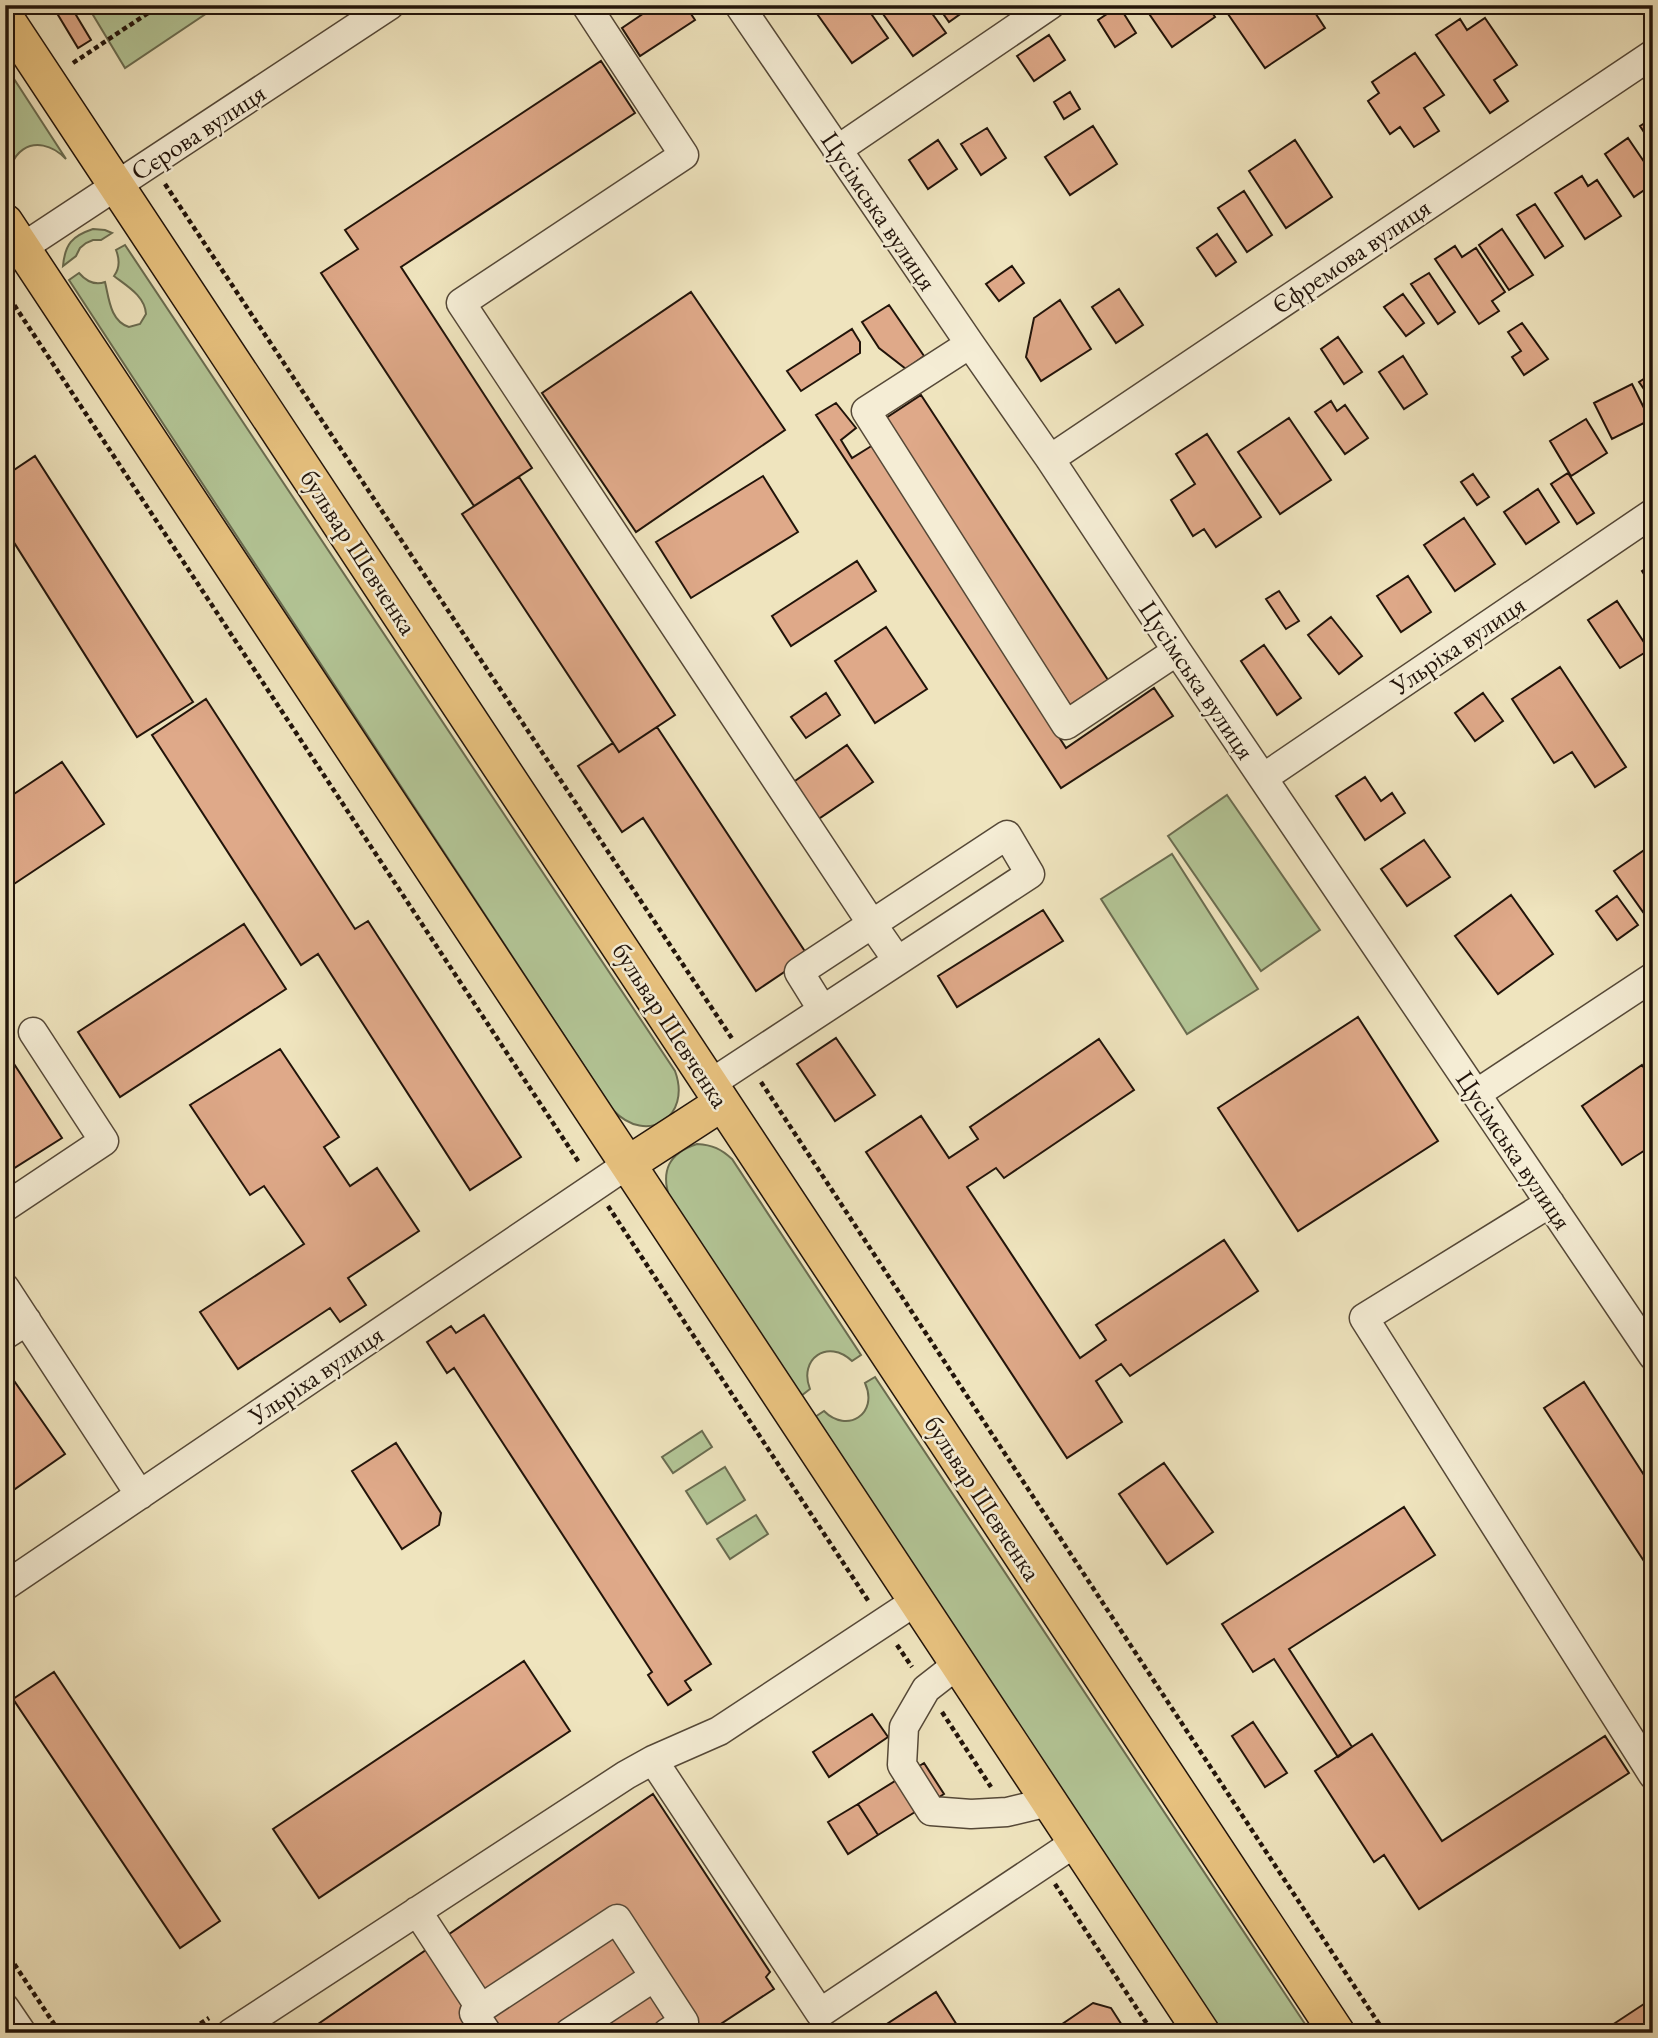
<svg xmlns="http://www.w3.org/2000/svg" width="1658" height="2038" viewBox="0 0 1658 2038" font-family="'EB Garamond',serif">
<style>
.green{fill:#b3c596;stroke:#6a6c50;stroke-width:2}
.building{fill:#dfa989;stroke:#22140a;stroke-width:2}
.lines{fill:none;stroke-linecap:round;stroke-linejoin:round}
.minor-casing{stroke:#554837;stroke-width:31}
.major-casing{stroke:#22140a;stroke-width:38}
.path{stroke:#22140a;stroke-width:4.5;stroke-dasharray:5 3.5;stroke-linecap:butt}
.minor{stroke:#f5edd5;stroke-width:28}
.major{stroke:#e8c27f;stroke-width:35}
.labels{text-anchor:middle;stroke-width:5;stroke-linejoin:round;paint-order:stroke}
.street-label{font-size:26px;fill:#22140a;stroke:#f5edd5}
</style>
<rect width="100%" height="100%" fill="#efe4be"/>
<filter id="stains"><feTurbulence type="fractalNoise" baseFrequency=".00286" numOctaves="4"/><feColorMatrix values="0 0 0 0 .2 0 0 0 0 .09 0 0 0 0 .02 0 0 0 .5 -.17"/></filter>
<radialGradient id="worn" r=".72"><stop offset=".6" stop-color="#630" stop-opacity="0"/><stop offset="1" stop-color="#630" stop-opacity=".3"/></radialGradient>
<path class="green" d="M87,5H219L125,68Z
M5,65L66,159C36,128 0,153 12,193L5,183Z
M93,229L105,230L112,233L101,240H93L86,243L80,248L76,256L63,266C65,244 72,236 93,229Z
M125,245L675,1071C692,1117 647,1146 613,1110L69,280L79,273C86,281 94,286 105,282C109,298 110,321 129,327L140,324L146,314C145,296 127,286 114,276C120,268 120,260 116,250Z
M1227,795L1320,930L1261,971L1168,836Z
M1172,854L1258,989L1187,1034L1101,899Z
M697,1144C713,1145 721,1149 732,1159L861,1355L852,1361C828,1338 798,1359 810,1389L801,1396L670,1199C660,1171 669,1153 697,1144Z
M875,1377L1311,2033H1222L815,1417L824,1411C847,1434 879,1414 865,1383Z
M702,1431L712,1447L673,1473L662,1457Z
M725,1467L745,1500L707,1524L686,1491Z
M756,1515L768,1534L730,1559L717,1539Z"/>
<path class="building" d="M52,5H70L91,40L78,48Z
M656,5H685L695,20L640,56L622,28Z
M823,5H865L888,38L852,63L815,11Z
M895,5H926L946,33L913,56L883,14Z
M937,5H973L949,22Z
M1143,5H1207L1215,17L1172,47Z
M1240,5H1310L1325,28L1265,68L1228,14Z
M1119,6L1136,33L1115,47L1098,20Z
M1485,18L1517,65L1494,80L1508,101L1490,113L1436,35L1460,19L1467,30Z
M1049,35L1065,60L1034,81L1017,56Z
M1415,53L1444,95L1424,108L1439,131L1414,147L1400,127L1390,134L1368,101L1379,93L1372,82Z
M601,61L635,113L401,267L532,468L474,506L321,273L358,249L345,230Z
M1070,92L1080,109L1064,119L1054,102Z
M1653,118V146L1640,126Z
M1093,126L1117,164L1070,195L1045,157Z
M987,128L1006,158L981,175L961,144Z
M1628,138L1653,175V184L1634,197L1605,154Z
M938,140L957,169L928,189L909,160Z
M1295,140L1332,197L1286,228L1249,171Z
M1582,176L1588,186L1597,180L1621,216L1585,239L1555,193Z
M1244,191L1272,235L1247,252L1218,208Z
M1535,204L1563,246L1545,258L1517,215Z
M1502,229L1533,275L1509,290L1479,245Z
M1217,234L1236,262L1216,276L1197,248Z
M1455,246L1462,257L1476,248L1505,292L1492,301L1499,311L1479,324L1435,259Z
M1012,266L1024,283L999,301L986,284Z
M1429,273L1455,312L1438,324L1411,284Z
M1119,289L1143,325L1116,343L1092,307Z
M691,292L785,430L636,532L542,393Z
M1403,294L1424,323L1406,336L1384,307Z
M1060,300L1091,349L1041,381L1026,357L1034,318Z
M889,305L924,356L906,369L879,348L862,322Z
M1522,323L1548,359L1524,375L1512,357L1521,351L1508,332Z
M852,329L860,342V353L801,391L787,371Z
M1338,337L1362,372L1344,384L1321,349Z
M1403,356L1427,394L1404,409L1379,372Z
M1653,373V402L1639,382Z
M1632,384L1650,420L1612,439L1594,403Z
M921,395L1108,680L1070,705L883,420Z
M1331,401L1337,411L1345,405L1368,438L1345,454L1315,412Z
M836,403L856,428L841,440L852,458L873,445L1066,748L1154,688L1173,716L1061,788L816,415Z
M1289,418L1331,480L1280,514L1238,452Z
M1586,419L1607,453L1571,476L1550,441Z
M1207,434L1261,517L1216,547L1204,529L1193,536L1171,500L1195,484L1176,454Z
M35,456L193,702L137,737L13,541L5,546V476Z
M1568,473L1594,513L1577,524L1551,484Z
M1473,474L1489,497L1477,505L1461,482Z
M763,476L798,532L691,598L656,542Z
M519,477L675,715L619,752L462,514Z
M1538,489L1559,522L1526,544L1504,512Z
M1464,518L1495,564L1455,591L1424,545Z
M857,561L876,591L791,646L772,616Z
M1653,564V588L1642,571Z
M1408,576L1431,612L1401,632L1377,596Z
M1279,591L1299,621L1286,629L1266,599Z
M1617,601L1649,650L1620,668L1588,620Z
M1331,617L1362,656L1339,674L1308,635Z
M886,627L927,689L875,723L835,661Z
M1264,645L1301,698L1277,715L1241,661Z
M1560,667L1626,767L1595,787L1572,752L1554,763L1512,699Z
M826,693L840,715L806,738L791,717Z
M1483,693L1503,721L1475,741L1455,713Z
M206,699L355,929L368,921L521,1157L470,1190L318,954L301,965L152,735Z
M657,727L808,956L756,991L643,818L622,832L578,766L613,743L619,752Z
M847,745L873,782L817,820L792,783Z
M62,762L104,824L5,890V800Z
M1365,777L1381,801L1392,793L1405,813L1365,840L1336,796Z
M1424,840L1450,877L1407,906L1381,869Z
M1653,844V905L1643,912L1614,871Z
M1511,895L1553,954L1498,994L1455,936Z
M1617,896L1638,925L1617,940L1596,911Z
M1043,910L1063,941L957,1007L938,976Z
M244,924L286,989L120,1097L78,1032Z
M1358,1017L1438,1141L1298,1231L1218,1108Z
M836,1038L875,1095L835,1121L797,1064Z
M1099,1039L1134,1090L1004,1178L996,1168L967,1187L1080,1358L1106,1340L1096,1325L1224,1240L1258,1291L1130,1376L1121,1364L1096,1381L1122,1422L1067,1458L866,1152L921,1116L949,1158L978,1139L970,1127Z
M280,1049L339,1137L324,1147L350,1186L377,1168L419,1231L348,1278L366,1305L340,1322L330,1308L238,1369L200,1312L304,1244L264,1186L250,1195L190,1105Z
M5,1050L62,1138L8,1172L5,1167Z
M1642,1065L1653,1081V1145L1622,1165L1582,1106Z
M484,1315L711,1664L685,1681L691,1690L668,1705L648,1675L652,1672L454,1368L447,1373L427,1342L451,1326L456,1333Z
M10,1375L65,1454L5,1496V1379Z
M1584,1382L1653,1489V1575L1544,1408Z
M396,1443L441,1513L439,1525L402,1549L352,1471Z
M1164,1463L1213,1532L1167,1564L1119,1494Z
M1404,1507L1435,1555L1289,1649L1352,1747L1338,1757L1274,1659L1253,1672L1222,1624Z
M524,1661L570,1731L319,1898L273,1829Z
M54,1672L220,1921L180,1948L13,1699Z
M872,1714L888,1737L829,1777L813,1752Z
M1253,1722L1287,1773L1265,1787L1232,1736Z
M1372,1734L1442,1841L1605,1736L1629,1773L1419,1909L1384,1855L1374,1862L1315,1771Z
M924,1763L944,1794L878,1835L858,1804Z
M653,1794L770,1972L766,1977L774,1989L707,2033H305Z
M858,1804L878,1835L848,1854L828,1822Z
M936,1992L962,2033H873Z
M1653,1998V2033H1600L1606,2029Z
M1093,2003L1111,2008L1127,2033H1049Z
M1491,2025L1496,2033H1480Z"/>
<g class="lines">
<defs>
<path id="minor" d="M586,5L684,155L461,303L872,924L799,972L822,1009
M739,5L970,344L1050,459L1177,651L1653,1356
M837,150L1050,5
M5,259L390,5
M970,344L866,411L1066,725L1177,651
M1050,459L1653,54
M1263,778L1653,513
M710,1084L1030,874L1007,835L872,924L897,960
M1476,1094L1653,977
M1550,1203L1364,1318L1653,1775
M5,1207L104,1141L33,1032
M5,1288L140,1495
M5,1335L27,1321
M5,1586L628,1164
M958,1664L926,1689L904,1727L902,1765L931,1811L971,1814L1007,1812L1049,1802
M653,1760L820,2013L1076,1842
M417,1911L481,2009
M5,2008L22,2033
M231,2033L626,1775L653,1760L719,1731L916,1601
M487,2033L474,2013L617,1919L684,2022L667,2033
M569,2033L654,1977"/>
<path id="major" d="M5,17L1337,2033
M5,222L1202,2033
M628,1164L722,1103"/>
</defs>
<use href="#minor" class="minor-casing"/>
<use href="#major" class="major-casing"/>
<path class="path" d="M73,63L160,5
M165,184L733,1040
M5,291L580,1164
M5,312L15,305
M761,1082L1385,2033
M608,1206L869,1602
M897,1645L912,1667
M942,1712L991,1787
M1055,1884L1153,2033
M5,1950L60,2033
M186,2033L209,2018"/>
<use href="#minor" class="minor"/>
<use href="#major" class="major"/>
</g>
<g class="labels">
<g class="street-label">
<text transform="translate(198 132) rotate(-33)" y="9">Сєрова вулиця</text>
<text transform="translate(879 211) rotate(56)" y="9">Цусімська вулиця</text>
<text transform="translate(1351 256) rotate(-34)" y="9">Єфремова вулиця</text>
<text transform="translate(359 552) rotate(57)" y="9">бульвар Шевченка</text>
<text transform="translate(1458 645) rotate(-34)" y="9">Ульріха вулиця</text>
<text transform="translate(1197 680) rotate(56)" y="9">Цусімська вулиця</text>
<text transform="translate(671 1025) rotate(57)" y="9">бульвар Шевченка</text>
<text transform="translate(1514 1150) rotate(56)" y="9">Цусімська вулиця</text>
<text transform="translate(316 1375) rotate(-34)" y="9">Ульріха вулиця</text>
<text transform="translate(983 1498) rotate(57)" y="9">бульвар Шевченка</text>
</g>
</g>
<rect width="1658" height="2038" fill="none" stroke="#efe4be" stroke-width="28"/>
<rect x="7" y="7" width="1644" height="2024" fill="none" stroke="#22140a" stroke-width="3.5"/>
<rect x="14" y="14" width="1630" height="2010" fill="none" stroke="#22140a" stroke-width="2"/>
<rect width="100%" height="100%" filter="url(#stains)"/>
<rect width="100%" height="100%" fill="url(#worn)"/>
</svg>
